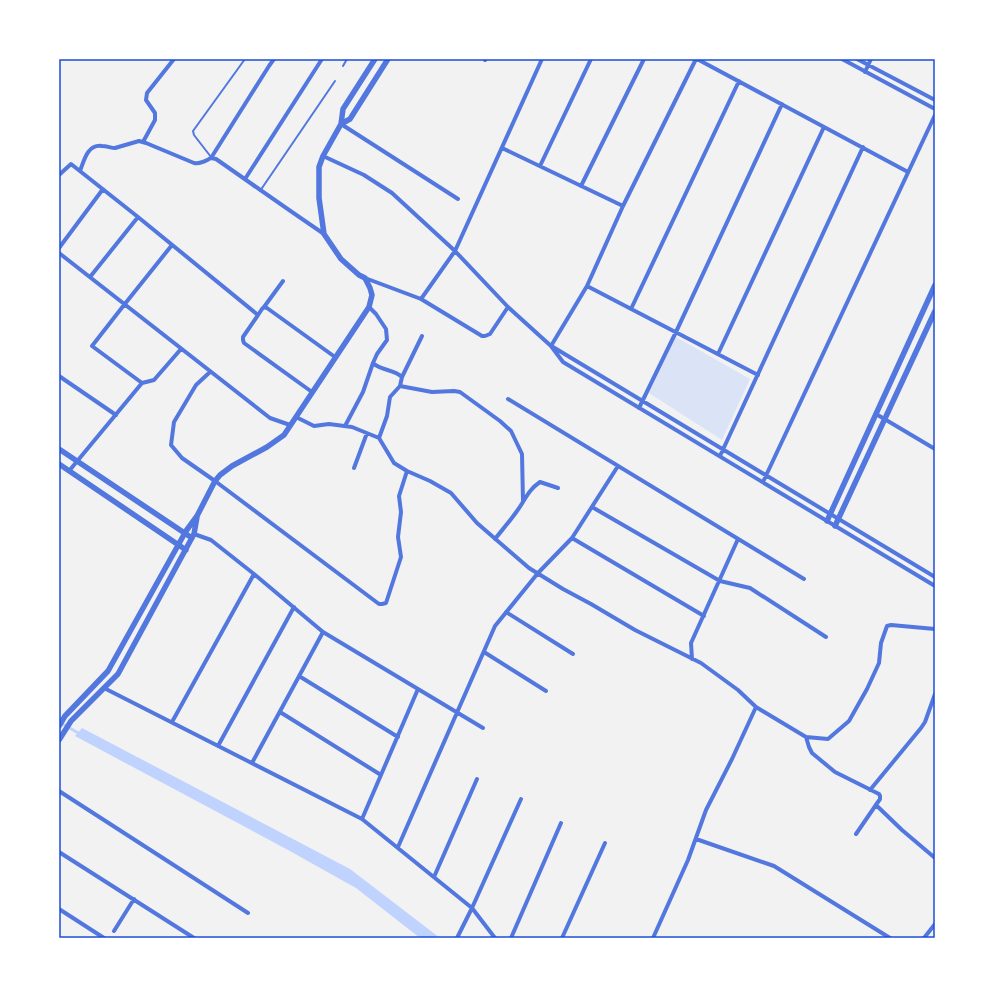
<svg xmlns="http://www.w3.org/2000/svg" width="994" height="997" viewBox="0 0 994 997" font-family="'Titillium Web',sans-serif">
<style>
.green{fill:#dbe4f7}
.water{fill:#bfd3fe}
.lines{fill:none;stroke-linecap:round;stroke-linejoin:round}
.stream{stroke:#bfd3fe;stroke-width:3}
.service{stroke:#5277de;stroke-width:2}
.minor{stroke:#5277de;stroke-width:4}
.tertiary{stroke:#5277de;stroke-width:5.5}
.neatline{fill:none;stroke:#1d4ed8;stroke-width:1.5}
</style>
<rect width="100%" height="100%" fill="#f2f2f2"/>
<path class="green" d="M676,337L750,379L722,440L649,393Z"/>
<path class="water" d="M82,728L350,869L440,938H420L356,888L288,850L75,736Z"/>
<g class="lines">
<path class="stream" d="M61,723L80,734"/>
<path class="service" d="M343,66L347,59
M211,157L194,135L193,131L245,59
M260,191L335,81"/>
<path class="minor" d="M697,59L908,172
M842,59L935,109
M857,59L935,100
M485,60L486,59
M865,72L871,59
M341,124L458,199
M143,142L155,120V113L146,100L147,93L174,59
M502,148L623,206
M323,156L364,175L392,193L455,251L508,307L551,346L563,362L935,586
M211,158L269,66L274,59
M540,166L591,59
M80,171C84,161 87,144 102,146C107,146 111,148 115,148L139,141L146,143L194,163C201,164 205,161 211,158L216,159C252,184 287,209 324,234
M59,175L71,164L138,217L258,315L262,309L264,307L267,308L335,357
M245,179L322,59
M581,186L644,59
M59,248L103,189
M59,253L270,418L290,425
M90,277L138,217
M365,278L421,299L482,336H485L490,334L508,307
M587,286L758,375
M421,299L455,251L542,59
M264,307L283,281
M369,307L376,314L386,329L387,340L377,354L373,363C381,371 394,369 402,377L400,386L390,397L387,416L379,438
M631,309L739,81
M258,315L243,337V340L244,343L312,392
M551,346L587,286L623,206L696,59
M553,347L935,577
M718,354L824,127
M210,372L196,385L174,422L171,445L182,458L215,481L379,604H382L386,603L401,557L398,537L401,512L399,496L407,471
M59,376L116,415
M402,377L422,336
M142,383L92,346L124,305L172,245
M400,386L432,392L454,391L460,392L500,421L511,431L522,454L523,501
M508,399L804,579
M639,408L676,332L782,104
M876,414L935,449
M296,417L314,426L329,424L352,427L379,438L394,463L407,471L430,481L451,493L477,523L529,568L563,589L591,604L635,630L701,663L738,690L756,707L806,737L828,739L849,721L867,689L879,663L881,643L887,626L891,625L935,629
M345,426L363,392L373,363
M720,456L863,147
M354,468L367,433
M69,471L142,383L154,380L181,349
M763,482L935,115
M592,507L720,581L750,588L826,637
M194,534L211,540L254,574L323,632L483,728
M572,538L704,616
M495,539C502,530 510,521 517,511C526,499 527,491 540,482L558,488
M506,612L573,654
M484,652L546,691
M692,659L691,643L738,539
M299,676L398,737
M104,688L362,819L472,908L495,938
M280,712L381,775
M172,722L254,574
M806,737L809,747L812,753L835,772L879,794L880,796V799L856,834
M218,746L294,607
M252,763L323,632
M870,790L921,728L925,722L935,694
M59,791L248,913
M876,805L902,830L935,858
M362,819L418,689
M696,839L774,866L890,938
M398,847L495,626L538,573L572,538L618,466
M59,852L194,938
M434,877L477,779
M59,909L104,938
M114,931L134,899
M457,938L472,908L521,799
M511,938L561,823
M562,938L605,843
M653,938L688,860L706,810L732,759L756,707
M924,938L935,924"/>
<path class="tertiary" d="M341,124L350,119L388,59
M59,449L192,538
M59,464L186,550
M827,521L935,285
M835,526L935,311
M59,726L65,716L108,671L186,531L197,516L215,481L220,475L232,466L267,447L284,435L369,307L372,295L370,288L365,278L359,275L341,259L324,234L319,198V167L323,156L341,124L343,109L375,59
M59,740L71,721L118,674L194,534L197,517"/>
</g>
<rect width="994" height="997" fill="none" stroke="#ffffff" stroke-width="120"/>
<rect x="60" y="60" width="874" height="877" class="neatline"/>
</svg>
